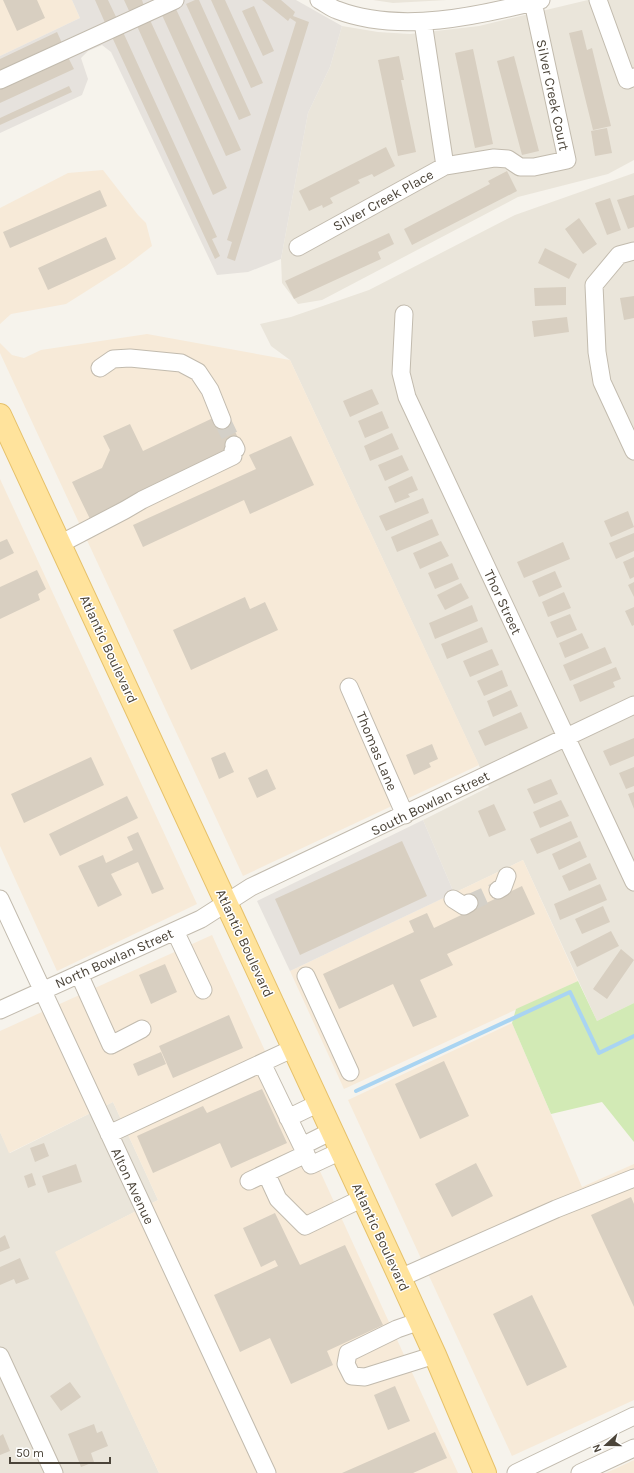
<svg xmlns="http://www.w3.org/2000/svg" width="634" height="1473" viewBox="0 0 634 1473" font-family="Karla,sans-serif">
<style>
.residential{fill:#eae5da}
.commercial{fill:#f7ead8}
.industrial{fill:#e6e2dd}
.green{fill:#d2eab5}
.lines{fill:none;stroke-linecap:round;stroke-linejoin:round}
.stream{stroke:#a9d4f2;stroke-width:4}
.building{fill:#d8cfc1}
.minor-tunnel{stroke:#d4d0c8;stroke-width:17;stroke-dasharray:17 8;stroke-linecap:butt}
.minor-casing{stroke:#c2bbae;stroke-width:19}
.major-casing{stroke:#e6c16a;stroke-width:24}
.minor{stroke:#fff;stroke-width:17}
.major{stroke:#ffe39c;stroke-width:22}
.labels{text-anchor:middle;stroke-width:3;stroke-linejoin:round;paint-order:stroke}
.street-label{font-size:14px;fill:#4b4439;stroke:#fff}
</style>
<rect width="100%" height="100%" fill="#f6f3ec"/>
<path class="residential" d="M373,0H447L393,3Z
M588,0H634V160L608,174L518,197L322,300L298,304L282,283L281,259L308,113L330,67L342,26L378,32L410,34L479,26Z
M634,173V1003L597,1021L523,860L454,893L423,820L489,787L290,360L271,346L260,324L291,317L369,290L515,215Z
M113,1102L158,1200L56,1252L159,1473H0V1132L10,1153Z"/>
<path class="commercial" d="M0,0H72L80,18L0,56Z
M103,170L138,215L146,223L152,246L126,266L66,304L11,314L0,324V208L68,173Z
M147,334L290,360L479,765L243,876L0,353V340V343L12,355L24,358L41,350Z
M0,479L197,904L57,971L0,846Z
M523,860L578,981L344,1089L290,971Z
M212,935L458,1473H159L55,1252L158,1200L113,1102L9,1153L0,1132V1031Z
M512,1023L582,1187L634,1164V1400L512,1456L348,1100Z
M634,1460V1473H606Z"/>
<path class="industrial" d="M72,0H296L342,26L330,67L308,113L281,259L248,272L217,275L111,52L102,45L88,51L81,58L88,79L82,95L0,133V56L80,18Z
M423,820L454,893L290,971L257,901Z"/>
<path class="green" d="M578,981L597,1021L634,1003V1142L602,1102L551,1114L512,1023L516,1009Z"/>
<g class="lines">
<path class="stream" d="M356,1091L570,992L599,1053L634,1036"/>
</g>
<path class="building" d="M3,0H37L45,18L17,31Z
M95,0H108L117,19L106,25Z
M124,0H142L144,6L130,13Z
M195,0H199L251,115L239,120L186,4Z
M211,0H225L263,83L251,88Z
M262,0H281L295,12L293,16L309,22L235,261L227,258L232,242L227,240L296,22L290,18L288,21Z
M254,6L274,51L263,56L242,11Z
M176,9L241,150L226,156L162,15Z
M150,20L227,188L213,195L137,26Z
M582,30L587,50L592,48L611,126L593,130L569,33Z
M57,32L62,43L0,72V59Z
M123,32L217,237L212,239L220,256L215,259L112,37Z
M473,49L493,144L475,148L455,53Z
M399,56L404,80H401L416,152L398,156L378,60Z
M514,56L539,151L522,155L497,61Z
M68,57L74,69L0,103V89Z
M69,86L72,92L0,125V118Z
M607,128L612,153L595,156L591,131Z
M386,147L395,166L374,177L372,174L358,180L360,183L330,198L333,203L323,208L322,205L309,211L299,191Z
M507,171L517,191L412,245L404,229L490,184L488,181Z
M100,190L107,206L10,248L3,232Z
M634,195V227L628,229L617,200Z
M610,198L621,230L607,235L595,203Z
M579,218L597,244L583,254L565,229Z
M389,233L394,244L378,252L381,259L294,299L285,281Z
M106,237L116,259L48,290L38,268Z
M545,248L577,264L569,279L538,263Z
M566,287V305L535,306L534,288Z
M634,296V318L624,320L620,298Z
M567,317L569,332L534,337L532,321Z
M372,389L379,404L350,417L343,401Z
M382,411L389,428L365,438L358,421Z
M228,417L240,442L231,453L90,519L72,482L102,468L110,450L103,436L130,424L143,451L213,418Z
M392,433L399,449L370,461L364,446Z
M291,436L314,485L250,514L244,500L143,547L133,525L256,469L249,455Z
M402,455L409,470L385,481L378,465Z
M412,476L418,490L408,494L410,497L395,503L388,487Z
M423,498L429,513L386,531L379,516Z
M628,511L634,527L611,537L604,521Z
M432,519L439,535L397,552L391,537Z
M634,533V551L616,559L609,543Z
M7,539L14,553L0,560V542Z
M441,541L449,556L420,569L413,553Z
M563,542L570,559L524,578L517,562Z
M634,557V577L630,579L623,562Z
M452,563L459,579L435,589L428,573Z
M37,570L46,589L38,594L40,600L0,619V587Z
M555,571L562,587L539,597L532,581Z
M634,582V597L628,585Z
M461,583L469,598L445,610L437,595Z
M564,592L571,608L548,617L542,602Z
M245,597L250,609L265,602L278,630L191,670L173,630Z
M472,605L478,621L435,639L429,623Z
M634,607V625L632,626L625,611Z
M570,614L577,630L557,638L550,622Z
M482,627L488,642L447,659L441,644Z
M582,633L589,648L565,658L559,643Z
M605,647L612,663L570,681L563,665Z
M492,649L499,665L470,677L463,661Z
M616,667L621,679L613,682L615,687L580,702L573,685Z
M502,670L508,686L484,696L477,681Z
M511,690L518,706L493,717L487,701Z
M521,712L528,728L485,746L478,731Z
M634,738V756L610,766L603,751Z
M432,744L438,759L429,763L431,767L414,775L406,755Z
M225,752L234,772L219,779L211,758Z
M91,757L104,785L24,823L11,794Z
M634,767V786L626,789L619,773Z
M267,769L276,789L257,798L248,778Z
M551,779L558,794L534,804L527,789Z
M634,792V809L628,794Z
M127,796L138,818L60,856L49,834Z
M561,800L569,816L540,828L533,812Z
M494,804L506,830L489,837L478,811Z
M571,821L578,837L537,854L530,839Z
M138,832L164,889L152,894L138,862L111,874L122,895L98,907L78,866L103,855L106,863L133,850L127,837Z
M402,841L427,896L300,955L275,899Z
M580,841L587,857L559,870L552,854Z
M590,863L597,879L569,891L562,876Z
M600,884L607,900L560,920L554,904Z
M522,886L535,914L447,954L453,965L420,980L437,1017L413,1027L393,984L339,1009L323,974L414,932L409,921L427,913L434,928Z
M603,906L610,922L582,934L575,919Z
M611,931L619,946L577,967L570,952Z
M621,949L634,960L607,999L593,989Z
M165,964L177,992L151,1004L139,975Z
M229,1015L243,1048L173,1078L159,1046Z
M161,1052L166,1064L138,1076L133,1064Z
M444,1061L469,1116L420,1139L395,1084Z
M262,1089L287,1143L231,1168L220,1143L153,1173L137,1136L203,1106L207,1113Z
M44,1143L49,1156L35,1162L30,1148Z
M476,1163L493,1196L452,1217L435,1184Z
M76,1164L82,1182L48,1193L42,1176Z
M32,1173L36,1185L28,1188L24,1176Z
M631,1197L634,1204V1307L591,1215Z
M275,1213L300,1265L345,1245L383,1325L327,1351L333,1365L291,1384L270,1338L240,1352L214,1295L278,1266L275,1260L261,1267L243,1228Z
M5,1235L10,1248L0,1252V1238Z
M20,1258L29,1279L16,1284L14,1279L0,1285V1267Z
M532,1295L567,1367L527,1386L493,1314Z
M70,1382L81,1397L61,1411L50,1396Z
M395,1386L410,1421L388,1430L374,1395Z
M94,1424L97,1433L102,1431L108,1446L91,1453L94,1462L81,1467L68,1434Z
M435,1432L447,1458L413,1473H342Z
M3,1434L10,1451L0,1455V1436Z"/>
<g class="lines">
<path class="minor-tunnel" d="M222,420L234,445
M469,903L498,890"/>
<defs>
<path id="minor" d="M319,0C325,3 331,8 337,10C400,34 479,16 541,0
M598,0L627,80L634,77
M0,80L175,0
M445,166L494,158L508,159L520,167H534L567,160L533,2
M298,247L445,166L423,22
M634,251L619,255L594,285L597,352L602,382L634,451
M404,314L401,373L407,397L634,882
M100,368L113,359L130,358L181,363L198,372L210,390L222,420
M60,544L125,510L142,500L233,456V451L236,449L234,445
M349,687L405,815
M498,890L503,887L507,876
M0,899L267,1473
M453,899L464,906L469,903
M175,931L203,990
M79,974L111,1045L142,1029
M306,976L350,1072
M0,1010L201,919L251,887L634,705
M262,1063L302,1146
M288,1118L319,1103
M332,1131L302,1146L311,1165L341,1151
M109,1134L294,1048
M266,1173L278,1199L305,1226L363,1198
M249,1181L306,1154
M400,1278L556,1209L634,1178
M420,1321L397,1329L348,1353L346,1364L352,1376L365,1377L435,1355
M0,1356L54,1473
M516,1473L634,1416
M580,1473L634,1448"/>
<path id="major" d="M0,415L400,1278L435,1355L485,1473"/>
</defs>
<use href="#minor" class="minor-casing"/>
<use href="#major" class="major-casing"/>
<use href="#minor" class="minor"/>
<use href="#major" class="major"/>
</g>
<g class="labels">
<g class="street-label">
<text transform="translate(553 95) rotate(78)" y="5">Silver Creek Court</text>
<text transform="translate(383 200) rotate(-29)" y="5">Silver Creek Place</text>
<text transform="translate(503 602) rotate(65)" y="5">Thor Street</text>
<text transform="translate(109 649) rotate(65)" y="5">Atlantic Boulevard</text>
<text transform="translate(377 751) rotate(67)" y="5">Thomas Lane</text>
<text transform="translate(430 803) rotate(-26)" y="5">South Bowlan Street</text>
<text transform="translate(245 943) rotate(65)" y="5">Atlantic Boulevard</text>
<text transform="translate(114 958) rotate(-24)" y="5">North Bowlan Street</text>
<text transform="translate(133 1186) rotate(65)" y="5">Alton Avenue</text>
<text transform="translate(381 1237) rotate(65)" y="5">Atlantic Boulevard</text>
</g>
</g>
<g transform="translate(606 1445) rotate(249)" stroke="#ffffff" stroke-width="3" paint-order="stroke">
<path d="M0-3L7 15L0 10L-7 15Z" fill="#4b4439"/>
<text y="-6" font-size="11" font-weight="bold" text-anchor="middle" fill="#4b4439">N</text>
</g>
<path d="M10 1457v6h100v-6" fill="none" stroke="#4b4439" stroke-width="2"/>
<text x="16" y="1457" font-size="12" fill="#4b4439" stroke="#ffffff" stroke-width="3" paint-order="stroke">50 m</text>
</svg>
